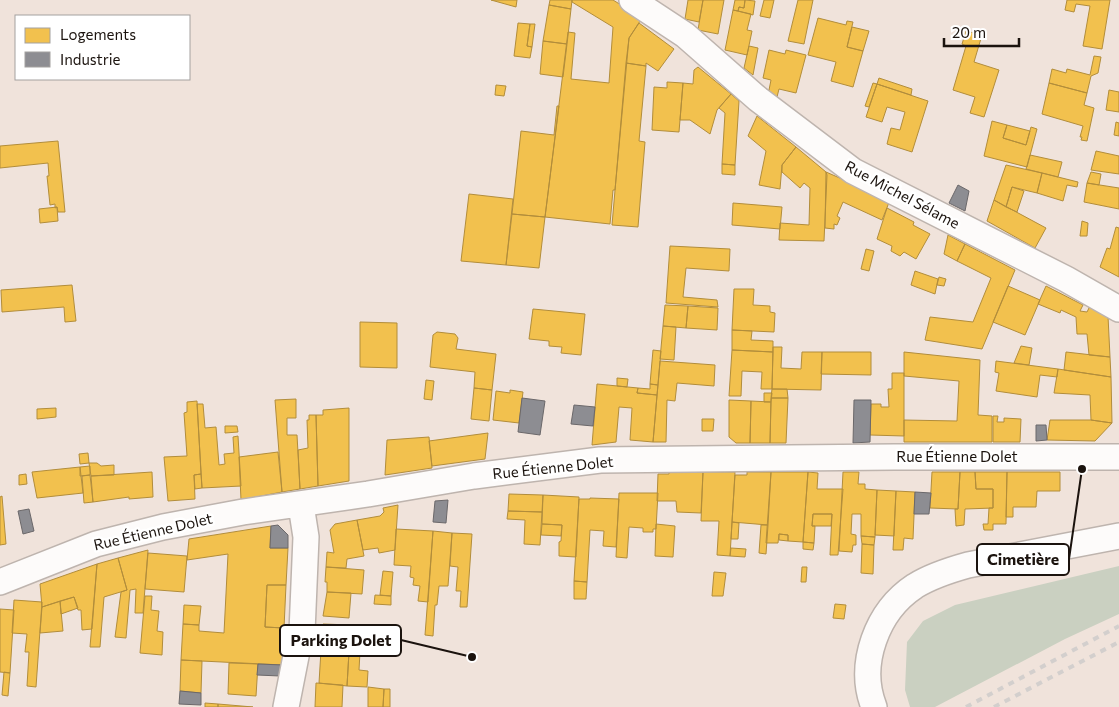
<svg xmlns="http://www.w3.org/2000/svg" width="1119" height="707" viewBox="0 0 1119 707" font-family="Commissioner,sans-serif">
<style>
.green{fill:#cad0c1}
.homes{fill:#f2c14e;stroke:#b28d3b}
.industry{fill:#8d8d92;stroke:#6b686a}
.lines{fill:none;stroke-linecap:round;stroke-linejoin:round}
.minor-casing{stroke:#beb4ae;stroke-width:28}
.minor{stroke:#fdfbfa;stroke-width:25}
.rail{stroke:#d3cfcd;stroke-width:4;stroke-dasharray:6 6;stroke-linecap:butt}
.labels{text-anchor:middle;stroke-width:5;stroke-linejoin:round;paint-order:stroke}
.street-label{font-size:15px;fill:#1b130e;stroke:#fff}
.leader{fill:none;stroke:#1b130e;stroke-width:2}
.callout-dot{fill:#1b130e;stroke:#fff;stroke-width:2}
.callout{fill:#fff;stroke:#1b130e;stroke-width:2}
.callout-label{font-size:16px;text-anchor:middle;font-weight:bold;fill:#1b130e}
</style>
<rect width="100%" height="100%" fill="#f0e3db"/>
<path class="green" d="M1119,566V614L1065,639L935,707H910L905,690L907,642L923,621L955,605Z"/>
<path class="homes" d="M491,0H517L516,7Z
M550,0H572L571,9L549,5Z
M572,0H613L642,18L629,38L615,190H613L610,224L545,217L568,32L575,33L571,79L609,83L613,27L572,2Z
M688,0H703L699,22L685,19Z
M703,0H724L718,34L698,30Z
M735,0H745L744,8L739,7L738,11L733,10Z
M745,0L755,1L753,15L738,11L739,7L744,8Z
M764,0H774L770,18L760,16Z
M798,0H813L804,44L788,41Z
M1067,0H1110L1102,49L1083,46L1090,6L1076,4L1074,12L1065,10Z
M549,5L571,9L567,44L543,41Z
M733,10L751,14L747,30L752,31L747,55L725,50Z
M818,18L846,25L847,21L853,22L847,47L863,51L853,87L831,81L836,62L808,55Z
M518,23L530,24L527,46L532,47L530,58L514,56Z
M639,23L674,49L658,71L646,63V66L626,63L629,38Z
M530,24H535L532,47L527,46Z
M852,27L869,31L863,51L847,47Z
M966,31L982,35L974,62L999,70L984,117L970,113L975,97L953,90L966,46L962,44Z
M543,41L567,44L563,77L540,74Z
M749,46L758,48L753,75L744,68Z
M769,50L785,54L786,50L806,55L796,93L779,89L776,101L768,95L771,80L763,78Z
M1094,56L1101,57L1098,73L1091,76L1087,93L1049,83L1052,69L1066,73L1067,69L1090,75Z
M626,63L646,66L639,141L645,142L638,227L612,225Z
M698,67L731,94L717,110L710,134L690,120H680L683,83L693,84L694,70Z
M879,78L912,89L911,95L877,84Z
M667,82L683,83L679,132L652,130L654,87L667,88Z
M873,83L877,84L869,107L865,106Z
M1049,83L1087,93L1084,105L1094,108L1087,141L1081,140L1082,137H1080L1083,126L1042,114Z
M877,84L928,101L912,152L887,144L891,128L900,130L905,112L887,107L882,122L866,117Z
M496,85L506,86L504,96L495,95Z
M1109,90L1119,92V112L1106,110Z
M731,94L739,101L735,165L722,164L725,113L719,108Z
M557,106H559L545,217L512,214L521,131L554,135Z
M757,116L796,147L782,165L780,189L759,185L766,151L748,136Z
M992,121L1007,125L1003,138L1026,145L1031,127L1037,129L1027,167L984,156Z
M1116,122L1119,123V136L1114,135Z
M1007,125L1030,131L1026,145L1003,138Z
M58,141L65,212H58L57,207L55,208V204L50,205L47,176H49L48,163L0,168V146Z
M796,147L826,172L827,175L824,241L779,240L780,223L809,225L810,188L804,183L800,188L782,172V165Z
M1096,151L1119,156V174L1091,170Z
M1030,155L1062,162L1058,177L1026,169Z
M722,164L735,165V175L722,174Z
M1006,165L1042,173L1037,193L1012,187L1006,207L994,200Z
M826,172L890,200L882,220L843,202L837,216L840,218L837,225L834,224V229L825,228Z
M1091,172L1101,174L1099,185L1087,183Z
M1042,173L1078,182L1077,187L1067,185L1063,201L1037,193Z
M1087,183L1119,188V209L1084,202Z
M1012,187L1024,191L1017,212L1006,207Z
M469,194L513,199L506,265L461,261Z
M994,200L1046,228L1035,248L987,221Z
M733,203L782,207L780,229L732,225Z
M57,207L58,221L40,223L39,209Z
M887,208L914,222L913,225L930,234L916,259L904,252L900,256L891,251L892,246L877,239Z
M512,214L545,217L539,268L506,265Z
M1082,221L1088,223L1087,236H1080Z
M1116,227L1119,228V277L1100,267L1107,248L1110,249Z
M948,235L965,244L957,261L944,254Z
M965,244L1015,270L982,349L925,340L930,317L973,322L991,278L957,261Z
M670,246L730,249L729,271L686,268L683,297L717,300L718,307L666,303Z
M866,249L874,251L869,271L861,269Z
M915,271L938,279L935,294L911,285Z
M939,277L946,279L944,286L937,285Z
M72,285L76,321L65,322L64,307L2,312L1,290Z
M1008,286L1040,300L1025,335L993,322Z
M1046,286L1083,305L1080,311L1087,312L1091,304L1108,316L1110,357L1089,355L1087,334H1077L1076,317L1061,310L1060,313L1038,304Z
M734,289H754L753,305L770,306V312L775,313L774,332L732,330Z
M665,305L688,306L686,328L663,326Z
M688,306L718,308L717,330L686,328Z
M533,309L585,314L581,355L561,353L562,347L549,346V341L529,339Z
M360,322L397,323V368L360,367Z
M663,326L676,327L674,360L660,359Z
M732,330L752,331L751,340L773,341V352L732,350Z
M437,332L455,334L458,338L456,349L496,354L492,390L474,388L475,372L430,367L433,335Z
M1021,346L1032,348L1029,365L1014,363Z
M773,347H782L781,368L801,369L802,352H822L821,390L772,389Z
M653,350L661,351L658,385L650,384Z
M732,350L773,352L772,389H761L762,372L742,371L741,396H729Z
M822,352H871V375L821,374Z
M904,352L980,360L978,415L992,416V442H904V420L957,421L959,381L904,376Z
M1066,352L1110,357L1111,377L1064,370Z
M660,361L715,365L714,386L677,383L675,401L667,400L666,442H653Z
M996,361L1058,369L1057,377L1040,375L1037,397L996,391L999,373L995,372Z
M1058,369L1111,377L1112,423L1091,420L1090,395L1054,393Z
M892,373H904V436L870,435L871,404H881V407H889L888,389H892Z
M617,378L628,379L627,387L617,386Z
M426,380L434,381L432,400L424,399Z
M597,384L638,388L637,393L657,395L653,442L630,440L632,408L619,407L616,442L592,445Z
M650,384L658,385L657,395L637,393L638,388L650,389Z
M474,388L492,390L489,421L471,419Z
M772,389H787L788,398H771Z
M510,390L523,392L519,423L493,420L496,391L510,393Z
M764,393H772L771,402H764Z
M771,398H788L786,443H770Z
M296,399V418H287V435H297L300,489L282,492L275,400Z
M729,400L751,401L750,443H736L729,437Z
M197,401L201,474L194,475L195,499L168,501L164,457L187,456L184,413L187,412V402Z
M751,401L771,402L770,443H750Z
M197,404H203L205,428L216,427L219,465L225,464L224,454L234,453L233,437L238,436L241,486L202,488Z
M56,408V417L37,419V409Z
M349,408V481L318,486L316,415H323V410Z
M309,415H316L318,486L300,489L298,450L308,448L307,420H309Z
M993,416H998L997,422H1004V418L1021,419L1020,442H993Z
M702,419H714L713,431H702Z
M1050,420H1091L1112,423L1095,441L1047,440Z
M225,426H237L238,432L225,433Z
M488,433L485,459L432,466L429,441Z
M429,437L432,468L385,475L387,440Z
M278,452L282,492L241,500L239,457Z
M88,453L89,463L80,464L79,454Z
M89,463H97L101,466L114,465V475L91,476Z
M90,466V475L80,476V467Z
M80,467L83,493L37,498L32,472Z
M152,472L153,497L129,499V497L93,502L91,476Z
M669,472H703L701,513L677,512L676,501H657L658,474H669Z
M703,472H735L730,556L717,555L719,521H701Z
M747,472H771L768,525L732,522L735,475H747Z
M771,472H808L803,542L788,541V535L779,534L778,543H766Z
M808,472L818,473L817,489H843L838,555H830L832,514H813L812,526H815L814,543L803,542Z
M843,472H859L858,484H865V489L877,490L875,537L861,536V514H852L851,534L856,535V545H853L852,552L839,551Z
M932,472H960L958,509L930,508Z
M960,472H975L976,489H993V508L965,509L964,525L956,526L955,509H958Z
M975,472H1007L1006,524H993V530H984L983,524H988L989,508H993V489H976Z
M1007,472H1060V491H1037L1036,507H1013V517H1006Z
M26,474L27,484L19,485V475Z
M201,474L202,488L195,489L194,475Z
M90,475L93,502L84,503L82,476Z
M877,490L896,491L894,536L875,535Z
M896,491L915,492L913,539L904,538L903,550H893Z
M619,493H658L656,529H653V532H643V528L629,527L627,558L616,557Z
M509,494L543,495L542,512L508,511Z
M543,495L579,497L576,557L559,556V542L561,541L562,525L542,524Z
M2,496L6,544L0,545V497Z
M590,498L619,499L616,547L603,546L604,531L590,530L587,582L574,581L579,499H590Z
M398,505L395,550L379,553L378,548L363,550L357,520L380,516L384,512L383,508Z
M508,511L542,512L540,545L524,544L525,520L507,519Z
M813,514H832L831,526H812Z
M357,520L364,556L347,559L346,568L326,567L327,552L334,553L330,530L335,524Z
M732,522L739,523L738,539H731Z
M542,524L562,525L561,536L541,535Z
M656,524L675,526L673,557L655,556Z
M761,525H768L766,554L759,553Z
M271,526L270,548H288L286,585H267L265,627L284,628L283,665L181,660L183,624L199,625V631L224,633L228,554L187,560L189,539Z
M396,529L433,531L428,602L418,601L420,586L413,585L414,578L410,577L411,566L394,565Z
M433,531L452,533L448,586H439L437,605H435L433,636L425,635Z
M452,533L472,534L467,607H460L461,591H456L458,567L450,566Z
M779,534L788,535V541L779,540Z
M861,536L875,537L874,545L862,544Z
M803,542L814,543L813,550L803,549Z
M862,544L874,545L873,574L861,573Z
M731,548L746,549L745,557L730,556Z
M148,550L143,613H135L136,589L130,590L126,638L115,637L121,592L127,590L118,558Z
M148,553L187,556L184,592L145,589Z
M118,558L127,590L104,597L100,647H90L97,564Z
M97,564L92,629L82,630L81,610H78L74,597L42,607L40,584Z
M326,567L364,570L362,594L327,592V582H325Z
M802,567H807L806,582H801Z
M383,571L393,572L391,596L380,595Z
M714,572L726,573L723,596H712Z
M574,581L587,582L586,599H574Z
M267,585H286L284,628L265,627Z
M327,592L351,593L349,618L323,616Z
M375,595L391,596V605L374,604Z
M145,596H152L151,610L159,611L157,631L163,632L162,655L140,653Z
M74,597L78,608L61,614L60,601Z
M14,600L42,602L36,687L27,686L29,652H25L27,634L12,633Z
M60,601L63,631L40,633L42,607Z
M835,604L846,605L844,619L833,618Z
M184,605L201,606L199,625L183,624Z
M0,609L14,610L10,673L0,672Z
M323,624L351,625L349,652L321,650Z
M321,650L349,652L347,686L319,683Z
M349,652H360L359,670L368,671L367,687L347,686Z
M181,660L202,661L201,693L180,691Z
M229,663L258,664L256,696L228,694Z
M4,672L10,673L8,696L2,695Z
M316,683L343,685L342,707H315Z
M368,687L384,689L383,707H368Z
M384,689H390V707H383Z
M205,703L218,704V707H205Z
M218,704L253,707H218Z"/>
<path class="industry" d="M958,185L969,191L965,211L949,203Z
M522,398L545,401L540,435L518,432Z
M854,400H871L870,442L853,443Z
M574,405L595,407L593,426L571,424Z
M1036,425H1046L1047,440L1036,441Z
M915,492L931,493L929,514H914Z
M448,500L446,523L433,522L435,501Z
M29,509L34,531L23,534L18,511Z
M278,525L288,535V548H270L271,526Z
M258,664L283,665L280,676L257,675Z
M180,691L201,693V705L179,704Z"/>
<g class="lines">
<defs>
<path id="minor" d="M632,0L685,35L758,99L853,171L1066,279L1119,309
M0,582L96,544L163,527L243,512L368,494L474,476L600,460L894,457H1119
M286,707L297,651L302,632L306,537L301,505
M874,707C857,664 877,611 915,586C931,576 950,570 968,565L1119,536"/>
</defs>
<use href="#minor" class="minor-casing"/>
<use href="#minor" class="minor"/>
<path class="rail" d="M966,707L1119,626
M994,707L1119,642"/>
</g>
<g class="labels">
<g class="street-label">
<text transform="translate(902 195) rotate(28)" y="5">Rue Michel Sélame</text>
<text x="957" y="462">Rue Étienne Dolet</text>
<text transform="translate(553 468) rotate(-6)" y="5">Rue Étienne Dolet</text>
<text transform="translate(153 532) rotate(-13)" y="5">Rue Étienne Dolet</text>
</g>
</g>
<path class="leader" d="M1082 469L1069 559M472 657L401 640"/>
<g class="callout-dot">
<circle cx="1082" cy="469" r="5"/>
<circle cx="472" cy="657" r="5"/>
</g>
<g class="callout">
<rect x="977" y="544" width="92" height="31" rx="5"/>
<rect x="280" y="625" width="121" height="31" rx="5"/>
</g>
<g class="callout-label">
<text x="1023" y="565">Cimetière</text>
<text x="341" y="646">Parking Dolet</text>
</g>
<rect x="15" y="15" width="175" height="65" fill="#ffffff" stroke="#a4a19f"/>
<rect x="25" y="28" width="25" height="15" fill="#f2c14e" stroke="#a4a19f"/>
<text x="60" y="40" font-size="15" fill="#1b130e">Logements</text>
<rect x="25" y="52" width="25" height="15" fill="#8d8d92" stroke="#a4a19f"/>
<text x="60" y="65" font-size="15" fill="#1b130e">Industrie</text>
<path d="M944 38v8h75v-8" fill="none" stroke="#1b130e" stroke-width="2.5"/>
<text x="952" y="38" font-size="15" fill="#1b130e" stroke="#ffffff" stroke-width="4" paint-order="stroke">20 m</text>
</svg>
